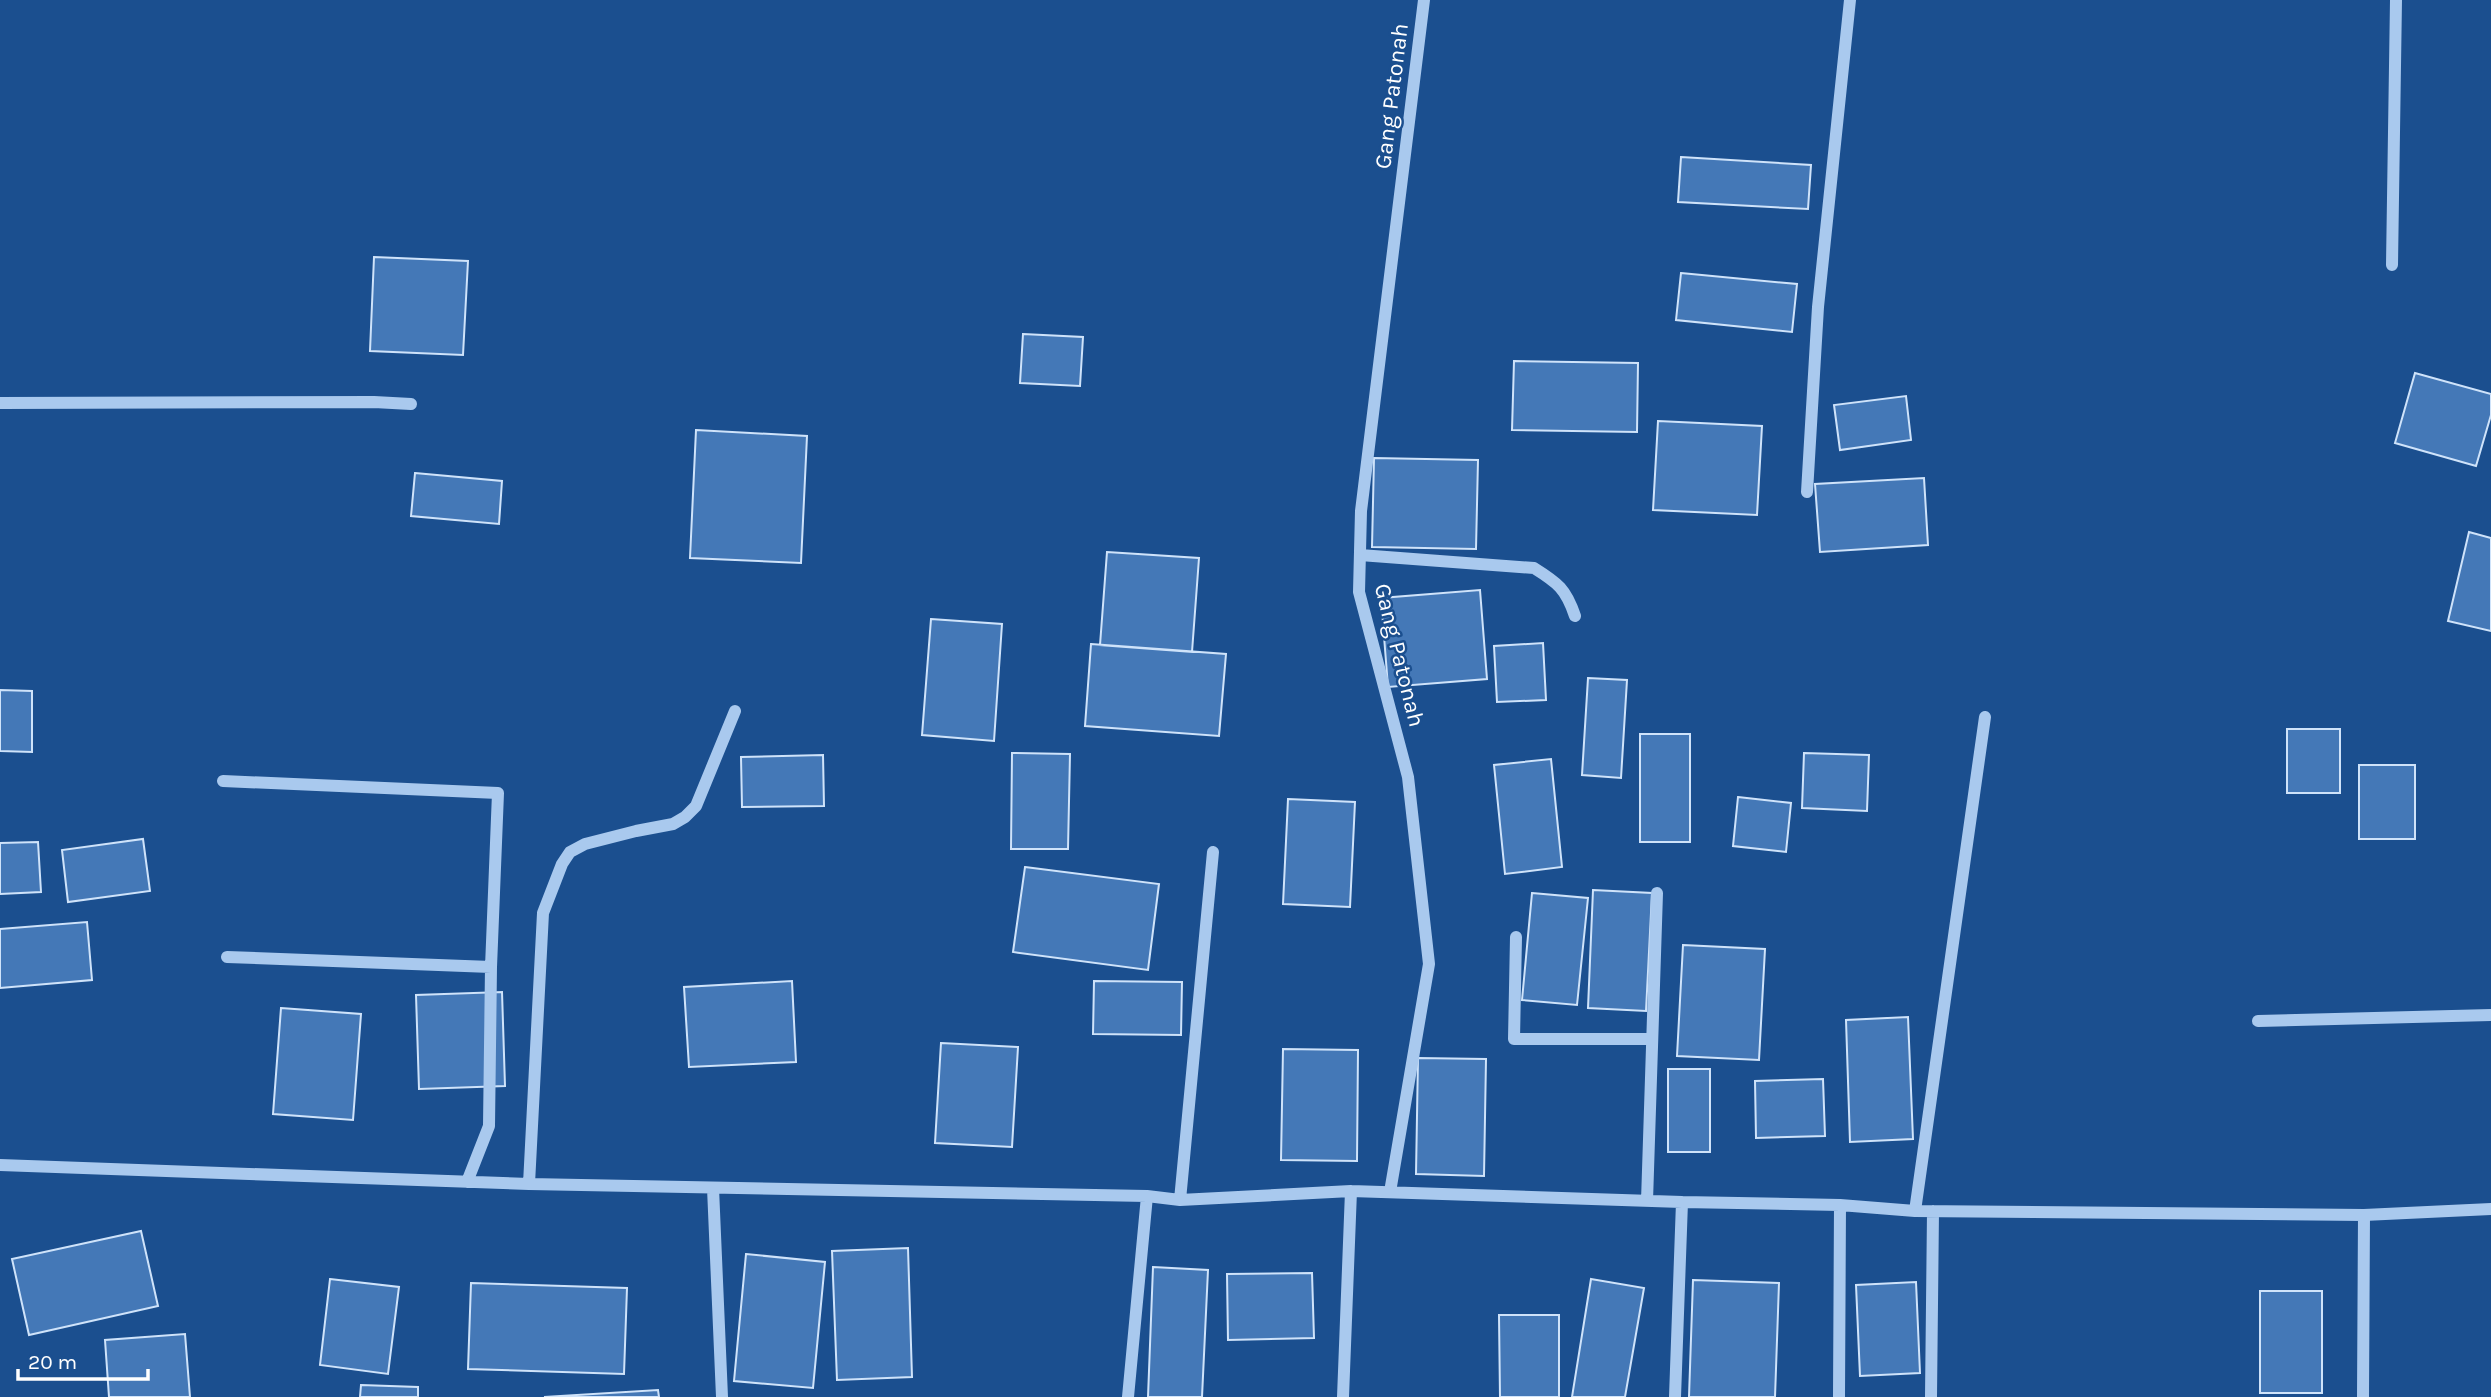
<svg xmlns="http://www.w3.org/2000/svg" width="2491" height="1397" viewBox="0 0 2491 1397" font-family="Karla,sans-serif">
<style>
.building{fill:#4478b7;stroke:#cfe3fa;stroke-width:2}
.lines{fill:none;stroke-linecap:round;stroke-linejoin:round}
.minor{stroke:#a9c9ee;stroke-width:12}
.labels{text-anchor:middle;stroke-width:5;stroke-linejoin:round;paint-order:stroke}
.street-label{font-size:23px;fill:#fff;stroke:#1b4f8f}
</style>
<rect width="100%" height="100%" fill="#1b4f8f"/>
<path class="building" d="M1681,157L1811,165L1808,209L1678,202Z
M374,257L468,261L463,355L370,351Z
M1681,273L1797,284L1792,332L1676,320Z
M1023,334L1083,337L1080,386L1020,383Z
M1514,361L1638,363L1637,432L1512,430Z
M2415,373L2491,394V415L2476,466L2395,443Z
M1906,396L1911,440L1840,450L1834,405Z
M1658,421L1762,426L1757,515L1653,510Z
M696,430L807,436L801,563L690,558Z
M1374,458L1478,460L1476,549L1372,547Z
M415,473L502,481L499,524L411,516Z
M1924,478L1928,545L1820,552L1815,484Z
M2469,532L2491,538V631L2448,621Z
M1107,552L1199,558L1192,652L1100,645Z
M1480,590L1487,679L1388,687L1381,598Z
M931,619L1002,624L994,741L922,735Z
M1543,643L1546,700L1497,702L1494,646Z
M1091,644L1226,654L1219,736L1085,726Z
M1588,678L1627,680L1621,778L1582,775Z
M0,690L32,691V752L0,751Z
M2287,729H2340V793H2287Z
M1640,734H1690V842H1640Z
M1012,753L1070,754L1068,849H1011Z
M1804,753L1869,755L1867,811L1802,808Z
M823,755L824,806L742,807L741,757Z
M1551,759L1562,867L1505,874L1494,765Z
M2359,765H2415V839H2359Z
M1738,797L1791,803L1786,852L1733,846Z
M1288,799L1355,802L1350,907L1283,904Z
M143,839L150,891L68,902L62,850Z
M38,842L41,892L0,894V843Z
M1025,867L1159,884L1148,970L1013,952Z
M1593,890L1652,893L1646,1011L1588,1008Z
M1532,893L1588,898L1577,1005L1522,1000Z
M87,922L92,980L0,988V929Z
M1683,945L1765,949L1759,1060L1677,1056Z
M792,981L796,1062L689,1067L684,987Z
M1094,981L1182,982L1181,1035L1093,1034Z
M502,992L505,1086L419,1089L416,995Z
M281,1008L361,1014L353,1120L273,1114Z
M1908,1017L1913,1139L1850,1142L1846,1020Z
M941,1043L1018,1047L1012,1147L935,1143Z
M1283,1049L1358,1050L1357,1161L1281,1160Z
M1418,1058L1486,1059L1484,1176L1416,1174Z
M1668,1069H1710V1152H1668Z
M1823,1079L1825,1136L1756,1138L1755,1081Z
M141,1231L158,1306L29,1335L12,1259Z
M908,1248L912,1377L837,1380L832,1251Z
M746,1254L825,1262L813,1388L734,1381Z
M1153,1267L1208,1270L1202,1397H1148Z
M1312,1273L1314,1338L1228,1340L1227,1274Z
M330,1279L399,1287L388,1374L320,1365Z
M1591,1279L1644,1288L1625,1397H1572Z
M1693,1280L1779,1283L1775,1397H1689Z
M1916,1282L1920,1373L1860,1376L1856,1285Z
M471,1283L627,1288L624,1374L468,1369Z
M2260,1291H2322V1393H2260Z
M1499,1315H1559V1397H1500Z
M185,1334L190,1397H109L105,1340Z
M361,1385L418,1387V1397H360Z
M658,1390L659,1397H544Z"/>
<g class="lines">
<path class="minor" d="M2392,265L2396,0
M0,403L374,402L411,404
M1807,492L1818,307L1850,0
M1360,555L1534,568C1558,583 1566,589 1575,616
M223,781L498,793L491,967
M1516,937L1514,1039H1652
M227,957L491,967L489,1126L467,1182
M2258,1021L2491,1015
M0,1165L529,1184L1147,1196L1180,1200L1351,1191L1682,1202L1840,1205L1915,1211L2364,1215L2491,1209
M529,1184L543,913L562,864L570,852L585,844L636,831L673,824L685,817L696,806L735,711
M713,1188L722,1397
M1390,1192L1429,964L1408,777L1359,592L1361,511L1424,0
M1180,1200L1213,852
M1647,1201L1657,893
M1915,1211L1985,717
M1128,1397L1147,1196
M1343,1397L1351,1191
M1675,1397L1682,1202
M1839,1397L1840,1205
M1931,1397L1933,1211
M2363,1397L2364,1215"/>
</g>
<g class="labels">
<g class="street-label">
<text transform="translate(1391 96) rotate(-83)" y="8">Gang Patonah</text>
<text transform="translate(1400 655) rotate(76)" y="8">Gang Patonah</text>
</g>
</g>
<path d="M18 1369v10h130v-10" fill="none" stroke="#ffffff" stroke-width="3.5"/>
<text x="28" y="1369" font-size="21" fill="#ffffff" stroke="#1b4f8f" stroke-width="5" paint-order="stroke">20 m</text>
</svg>
